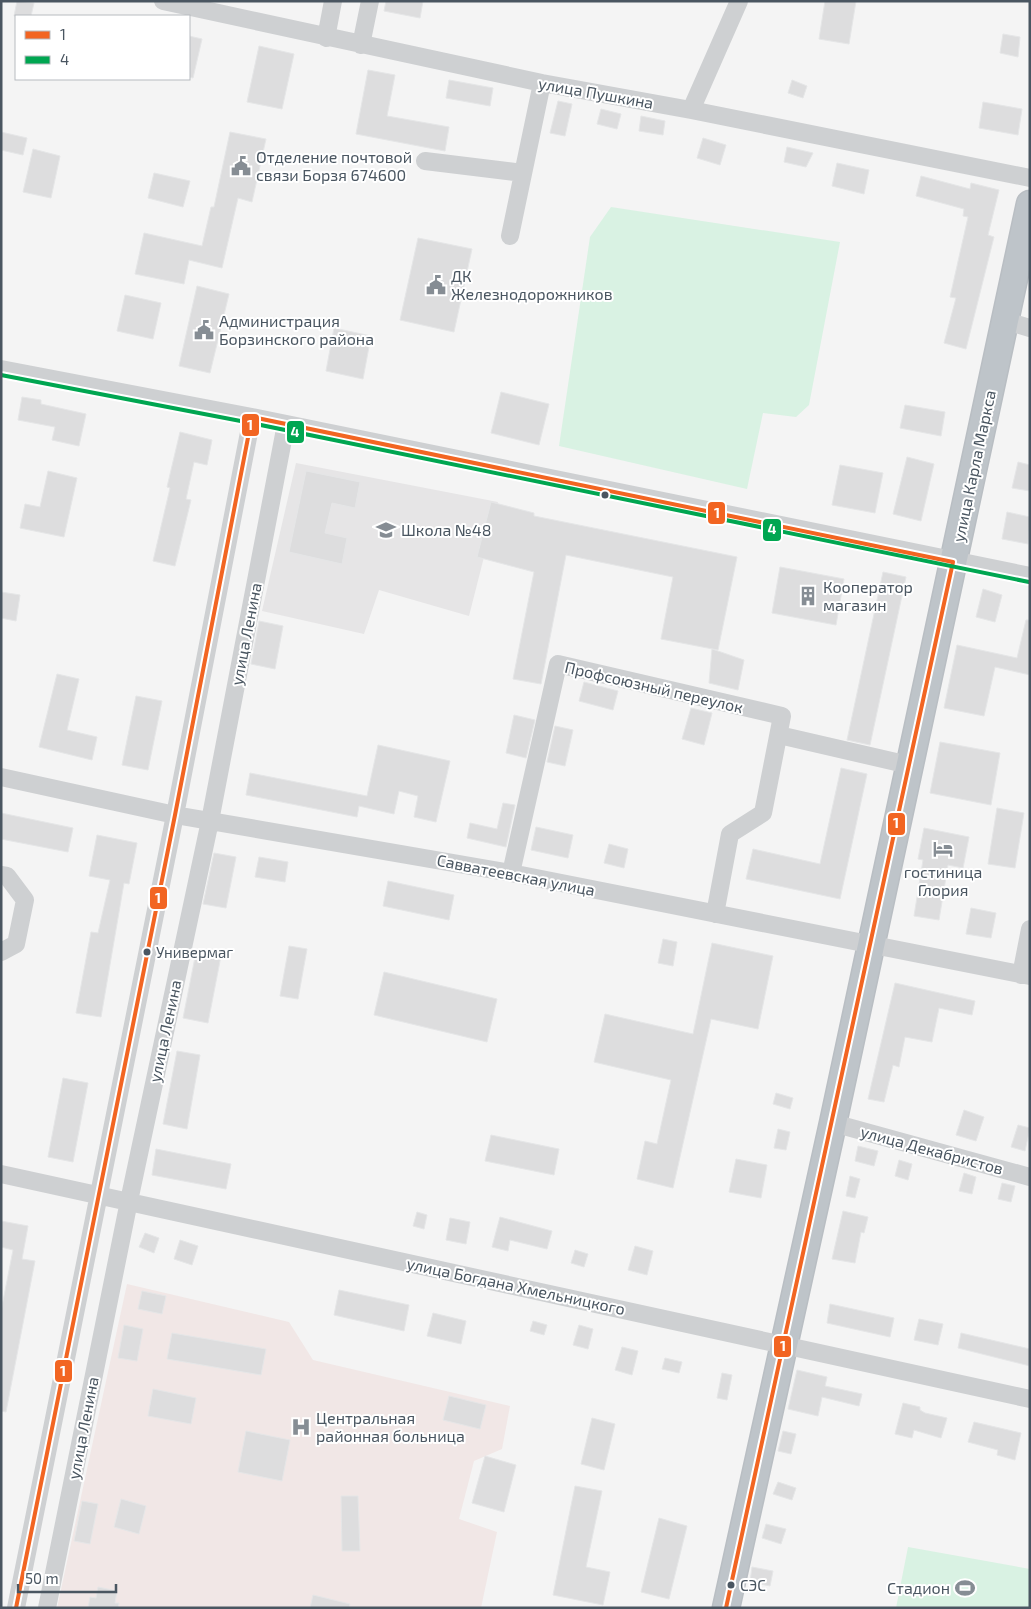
<svg xmlns="http://www.w3.org/2000/svg" width="1031" height="1609" viewBox="0 0 1031 1609" font-family="'Exo 2',sans-serif">
<style>
.education{fill:#e6e5e6}
.medical{fill:#f1e7e6}
.green{fill:#d9f2e3}
.building{fill:#ddddde;stroke:#e5e6e7}
.lines{fill:none;stroke-linecap:round;stroke-linejoin:round}
.highway-casing{stroke:#b9bec3;stroke-width:29}
.minor{stroke:#ced0d2;stroke-width:18}
.highway{stroke:#bec4c9;stroke-width:26}
.bus-1-casing{stroke:#fff;stroke-width:8}
.bus-2-casing{stroke:#fff;stroke-width:8}
.bus-1{stroke:#f26522;stroke-width:4}
.bus-2{stroke:#00a651;stroke-width:4}
.bus-dot{fill:#4a5661;stroke:#fff;stroke-width:2}
.labels{text-anchor:middle;stroke-width:4;stroke-linejoin:round;paint-order:stroke}
.bus-label{font-size:15px;fill:#4a5661;stroke:#fff;text-anchor:start}
.street-label{font-size:16px;fill:#4a5661;stroke:#fff}
.poi-label{font-size:16px;fill:#4a5661;stroke:#fff;text-anchor:start}
.line-badge{stroke:#fff;stroke-width:2}
.badge-label{font-size:14px;text-anchor:middle;font-weight:bold;fill:#fff}
</style>
<rect width="100%" height="100%" fill="#f4f4f4"/>
<path class="education" d="M296,463L498,502L469,616L379,590L364,634L262,611Z"/>
<path class="medical" d="M127,1284L289,1322L313,1360L510,1406L502,1449L474,1461L459,1519L497,1532L481,1608H57Z"/>
<path class="green" d="M611,207L840,242L809,405L796,417L763,413L747,489L559,446L590,237Z
M908,1547L1030,1569V1608H896Z"/>
<path class="building" d="M17,1L34,3L31,16H14Z
M386,1H423L420,18L384,11Z
M825,1H856L849,44L819,39Z
M1003,34L1020,37L1018,57L1000,53Z
M189,36L202,39L193,78L189,77Z
M259,46L294,54L282,109L247,102Z
M368,70L395,75L387,116L449,127L445,151L356,134Z
M449,80L493,88L490,106L446,98Z
M792,80L807,86L803,98L788,93Z
M558,101L572,104L565,136L550,133Z
M983,102L1022,109L1018,135L979,128Z
M601,109L621,114L617,129L597,124Z
M641,116L665,121L663,135L639,131Z
M1,132L27,138L23,155L1,150Z
M230,132L266,139L252,202L238,198L222,268L189,260L184,284L135,274L144,233L202,246L211,207H214Z
M703,138L726,145L720,165L697,158Z
M787,147L813,153L806,167L784,162Z
M33,149L60,156L51,198L23,192Z
M837,163L869,170L864,194L832,186Z
M154,173L190,181L183,207L148,198Z
M921,176L970,189L971,183L999,190L988,235L994,237L966,349L944,343L956,298L950,297L968,217L963,216L964,209L916,196Z
M418,238L472,249L454,332L400,320Z
M197,286L229,294L210,373L179,366Z
M125,295L161,303L153,339L117,331Z
M334,328L371,336L363,379L326,371Z
M501,392L549,404L539,445L491,433Z
M22,397L41,400V404L86,414L79,446L52,440L55,427L18,420Z
M905,405L945,412L941,436L900,428Z
M180,432L212,440L207,465L194,462L186,499L191,500L175,566L153,561L170,488L167,487Z
M907,457L934,464L921,521L893,514Z
M1018,462L1030,465V491L1012,488Z
M840,465L883,473L875,513L832,505Z
M48,471L77,478L64,537L20,528L25,504L40,507Z
M306,471L360,482L355,508L332,503L325,533L347,538L342,564L289,552Z
M491,502L534,513V516L737,557L718,650L661,639L673,577L566,555L541,684L513,679L534,572L477,557Z
M1007,512L1030,517L1028,544L1002,539Z
M780,567L844,579L836,625L772,613Z
M883,572L906,577L870,745L847,740Z
M983,589L1002,595L995,622L976,617Z
M1,592L20,595L16,621L1,618Z
M1026,620H1030V675L995,667L984,716L944,708L957,645L1017,658Z
M259,621L283,626L275,669L251,664Z
M712,649L744,660L738,690L709,683Z
M57,674L79,679L67,730L97,737L92,760L39,747Z
M584,682L618,691L613,710L579,701Z
M136,696L162,701L148,770L122,765Z
M691,708L712,713L704,745L682,739Z
M514,715L535,720L526,758L506,753Z
M555,726L573,730L565,766L547,762Z
M940,742L1000,753L991,805L930,793Z
M378,745L450,761L436,822L414,817L418,796L399,791L394,814L359,806L357,817L246,795L250,773L367,796Z
M841,768L867,774L840,899L746,879L753,849L820,864Z
M503,803L515,805L506,847L467,838L470,823L497,829Z
M997,808L1024,813L1015,868L988,864Z
M1,813L73,828L68,852L1,839Z
M536,827L573,835L568,858L531,850Z
M924,828L969,837L963,868L948,865L939,920L914,916L923,860L918,859Z
M97,835L137,843L129,884L124,883L101,1017L76,1013L91,932L98,933L110,880L89,876Z
M609,844L628,849L624,868L604,863Z
M214,853L236,857L226,908L203,904Z
M259,857L288,862L285,882L255,877Z
M388,881L454,895L449,920L383,906Z
M971,908L996,913L991,938L966,934Z
M663,939L677,942L673,966L658,963Z
M712,943L773,956L758,1029L711,1019L673,1188L637,1179L645,1141L657,1144L671,1080L594,1062L605,1014L693,1034Z
M289,946L307,949L298,999L280,996Z
M196,952L221,956L208,1023L183,1018Z
M384,972L497,999L487,1042L374,1015Z
M895,983L975,1001L972,1015L939,1008L932,1042L905,1037L899,1067L893,1065L884,1102L868,1099Z
M177,1051L200,1055L187,1129L163,1124Z
M63,1078L88,1083L73,1162L48,1157Z
M776,1093L793,1098L790,1109L773,1104Z
M964,1110L984,1117L976,1141L956,1135Z
M1018,1125L1030,1128L1025,1151L1011,1147Z
M778,1129L790,1132L786,1150L774,1148Z
M491,1135L559,1149L554,1175L485,1161Z
M858,1146L878,1151L874,1166L855,1161Z
M156,1149L231,1164L226,1189L152,1175Z
M736,1159L767,1165L761,1198L729,1192Z
M899,1160L912,1164L908,1180L895,1176Z
M964,1173L976,1177L972,1194L959,1191Z
M850,1176L860,1179L855,1198L846,1196Z
M1002,1183L1015,1186L1011,1202L998,1199Z
M843,1211L868,1217L864,1233L861,1232L855,1263L832,1259Z
M417,1212L427,1215L424,1229L413,1226Z
M500,1217L552,1231L547,1249L510,1240L508,1251L492,1247Z
M450,1218L470,1222L466,1244L446,1240Z
M1,1221L28,1226L22,1259L35,1261L6,1412L1,1411V1311L13,1250L1,1247Z
M145,1233L159,1238L154,1253L139,1247Z
M180,1240L198,1246L192,1265L174,1259Z
M635,1246L653,1251L647,1275L628,1270Z
M575,1250L588,1254L584,1267L571,1263Z
M339,1290L409,1305L404,1331L334,1315Z
M142,1291L166,1296L162,1314L138,1309Z
M830,1304L894,1318L890,1337L827,1323Z
M433,1313L466,1321L461,1344L427,1336Z
M919,1319L943,1324L938,1345L914,1340Z
M533,1321L547,1325L544,1335L530,1331Z
M124,1325L143,1329L137,1361L118,1358Z
M579,1325L593,1329L588,1349L573,1345Z
M172,1333L266,1349L261,1375L167,1359Z
M961,1333L1030,1349V1366L958,1348Z
M622,1347L638,1351L632,1375L615,1370Z
M665,1358L682,1362L679,1373L662,1369Z
M797,1370L827,1377L825,1386L862,1394L859,1406L822,1397L818,1416L788,1409Z
M722,1373L732,1375L727,1400L717,1398Z
M153,1389L196,1398L191,1424L148,1416Z
M449,1396L486,1405L480,1429L443,1420Z
M903,1403L920,1407V1410L925,1413L947,1418L941,1438L914,1430L912,1438L895,1434Z
M592,1418L615,1424L604,1470L581,1464Z
M974,1422L1021,1433L1015,1460L997,1455L998,1450L968,1442Z
M246,1431L290,1440L282,1481L238,1472Z
M783,1431L796,1434L791,1454L778,1451Z
M485,1456L516,1465L504,1512L472,1503Z
M778,1482L796,1488L792,1500L773,1494Z
M575,1486L602,1491L586,1567L610,1572L603,1605L553,1595Z
M341,1496H358L360,1551H342Z
M121,1499L146,1506L139,1534L114,1527Z
M82,1501L98,1504L90,1544L74,1541Z
M659,1518L687,1526L669,1599L641,1592Z
M766,1524L786,1529L781,1544L762,1538Z
M752,1567L773,1571L770,1586L750,1582Z
M98,1587L117,1591L115,1603H119L118,1608H88L90,1597L96,1598Z
M313,1595L350,1604L349,1608H310Z"/>
<g class="lines">
<defs>
<path id="highway" d="M726,1608L833,1123L1030,204"/>
</defs>
<use href="#highway" class="highway-casing"/>
<path class="minor" d="M163,1L542,83L691,110L1030,178
M326,38L333,1
M361,45L370,1
M691,110L739,1
M425,161L523,173
M510,236L542,83
M1006,321L1030,328
M1,369L252,417L1030,576
M779,735L909,765
M1,777L175,815L511,873L1030,976
M511,873L558,664L782,716L763,813L730,834L715,914
M1,875L7,876L25,900L16,944L1,952
M1021,975L1030,929
M833,1123L1030,1177
M1,1174L1030,1399
M16,1608L175,815L252,417
M47,1608L129,1201L210,821L286,424"/>
<use href="#highway" class="highway"/>
<defs>
<path id="bus-1" d="M16,1608L175,815L252,417L953,562
M726,1608L953,562"/>
<path id="bus-2" d="M1,375L251,423L1029,582"/>
</defs>
<use href="#bus-1" class="bus-1-casing"/>
<use href="#bus-2" class="bus-2-casing"/>
<use href="#bus-1" class="bus-1"/>
<use href="#bus-2" class="bus-2"/>
</g>
<defs>
<symbol id="civic-bare" viewBox="-9 -9 18 18"><path d="M-.6-6.5H3V-4.5H.6V-3L4-1V1h2V6H-6V1h2V-1L-.6-3ZM-1.2 2.5V6h2.4V2.5Z" fill="#868d94" stroke="#fff" stroke-width="2.5" paint-order="stroke"/></symbol>
<symbol id="school-bare" viewBox="-9 -9 18 18"><path d="M0-5L7-2L0 1L-7-2ZM-4 1L0 2.5L4 1V4Q0 6-4 4Z" fill="#868d94" stroke="#fff" stroke-width="2.5" paint-order="stroke"/></symbol>
<symbol id="building-bare" viewBox="-9 -9 18 18"><path d="M-4-6H4V6H1V3H-1V6H-4ZM-2.5-4.3h1.7v1.8h-1.7ZM.8-4.3h1.7v1.8H.8ZM-2.5-1h1.7V.8h-1.7ZM.8-1h1.7V.8H.8Z" fill="#868d94" stroke="#fff" stroke-width="2.5" paint-order="stroke"/></symbol>
<symbol id="hotel-bare" viewBox="-9 -9 18 18"><path d="M-6-4.5h1.5V1H6V5H4.5V3h-9V5H-6ZM-4 0a1.8 1.8 0 1 1 3.6 0ZM.5 0V-2.5h3Q6-2.5 6 0Z" fill="#868d94" stroke="#fff" stroke-width="2.5" paint-order="stroke"/></symbol>
<symbol id="hospital-bare" viewBox="-9 -9 18 18"><path d="M-5-5h3v3.5h4V-5h3V5h-3V1.5h-4V5h-3Z" fill="#868d94" stroke="#fff" stroke-width="2.5" paint-order="stroke"/></symbol>
<symbol id="stadium-bare" viewBox="-9 -9 18 18"><path d="M0-5a6.5 5 0 1 0 0 10a6.5 5 0 1 0 0-10ZM-3.5-1.8h7v3.6h-7Z" fill="#868d94" stroke="#fff" stroke-width="2.5" paint-order="stroke"/></symbol>
</defs>
<g fill-rule="evenodd">
<use href="#civic-bare" x="227" y="152" width="28" height="28"/>
<use href="#civic-bare" x="422" y="271" width="28" height="28"/>
<use href="#civic-bare" x="190" y="316" width="28" height="28"/>
<use href="#school-bare" x="372" y="516" width="28" height="28"/>
<use href="#building-bare" x="794" y="582" width="28" height="28"/>
<use href="#hotel-bare" x="929" y="835" width="28" height="28"/>
<use href="#hospital-bare" x="287" y="1413" width="28" height="28"/>
<use href="#stadium-bare" x="951" y="1574" width="28" height="28"/>
</g>
<g class="bus-dot">
<circle cx="605" cy="495" r="4.5"/>
<circle cx="147" cy="952" r="4.5"/>
<circle cx="731" cy="1585" r="4.5"/>
</g>
<g class="labels">
<g class="bus-label">
<text x="156" y="958">Универмаг</text>
<text x="740" y="1591">СЭС</text>
</g>
<g class="street-label">
<text transform="translate(596 93) rotate(10)" y="6">улица Пушкина</text>
<text transform="translate(974 466) rotate(-78)" y="6">улица Карла Маркса</text>
<text transform="translate(246 634) rotate(-79)" y="6">улица Ленина</text>
<text transform="translate(654 687) rotate(13)" y="6">Профсоюзный переулок</text>
<text transform="translate(516 875) rotate(11)" y="6">Савватеевская улица</text>
<text transform="translate(165 1031) rotate(-78)" y="6">улица Ленина</text>
<text transform="translate(932 1150) rotate(15)" y="6">улица Декабристов</text>
<text transform="translate(516 1286) rotate(12)" y="6">улица Богдана Хмельницкого</text>
<text transform="translate(83 1428) rotate(-79)" y="6">улица Ленина</text>
</g>
<g class="poi-label">
<text x="256" y="163">Отделение почтовой<tspan x="256" dy="18">связи Борзя 674600</tspan></text>
<text x="451" y="282">ДК<tspan x="451" dy="18">Железнодорожников</tspan></text>
<text x="219" y="327">Администрация<tspan x="219" dy="18">Борзинского района</tspan></text>
<text x="401" y="536">Школа №48</text>
<text x="823" y="593">Кооператор<tspan x="823" dy="18">магазин</tspan></text>
<text x="943" y="878" text-anchor="middle">гостиница<tspan x="943" dy="18">Глория</tspan></text>
<text x="316" y="1424">Центральная<tspan x="316" dy="18">районная больница</tspan></text>
<text x="950" y="1594" text-anchor="end">Стадион</text>
</g>
</g>
<g class="line-badge">
<rect x="241" y="413" width="19" height="24" rx="5" fill="#f26522"/>
<rect x="286" y="420" width="19" height="24" rx="5" fill="#00a651"/>
<rect x="707" y="501" width="19" height="24" rx="5" fill="#f26522"/>
<rect x="762" y="518" width="20" height="24" rx="5" fill="#00a651"/>
<rect x="887" y="812" width="19" height="24" rx="5" fill="#f26522"/>
<rect x="149" y="886" width="19" height="24" rx="5" fill="#f26522"/>
<rect x="773" y="1335" width="19" height="23" rx="5" fill="#f26522"/>
<rect x="54" y="1359" width="19" height="24" rx="5" fill="#f26522"/>
</g>
<g class="badge-label">
<text x="250" y="430">1</text>
<text x="295" y="437">4</text>
<text x="717" y="518">1</text>
<text x="772" y="534">4</text>
<text x="896" y="828">1</text>
<text x="158" y="903">1</text>
<text x="783" y="1351">1</text>
<text x="63" y="1376">1</text>
</g>
<rect width="1031" height="1609" fill="none" stroke="#4a5661" stroke-width="5"/>
<rect x="15" y="15" width="175" height="65" fill="#ffffff" stroke="#b7bbc0"/>
<rect x="25" y="31" width="25" height="8" fill="#f26522" stroke="#b7bbc0"/>
<text x="60" y="40" font-size="15" fill="#4a5661">1</text>
<rect x="25" y="56" width="25" height="8" fill="#00a651" stroke="#b7bbc0"/>
<text x="60" y="65" font-size="15" fill="#4a5661">4</text>
<path d="M18 1584v8h98v-8" fill="none" stroke="#4a5661" stroke-width="2.5"/>
<text x="25" y="1584" font-size="15" fill="#4a5661" stroke="#ffffff" stroke-width="4" paint-order="stroke">50 m</text>
</svg>
